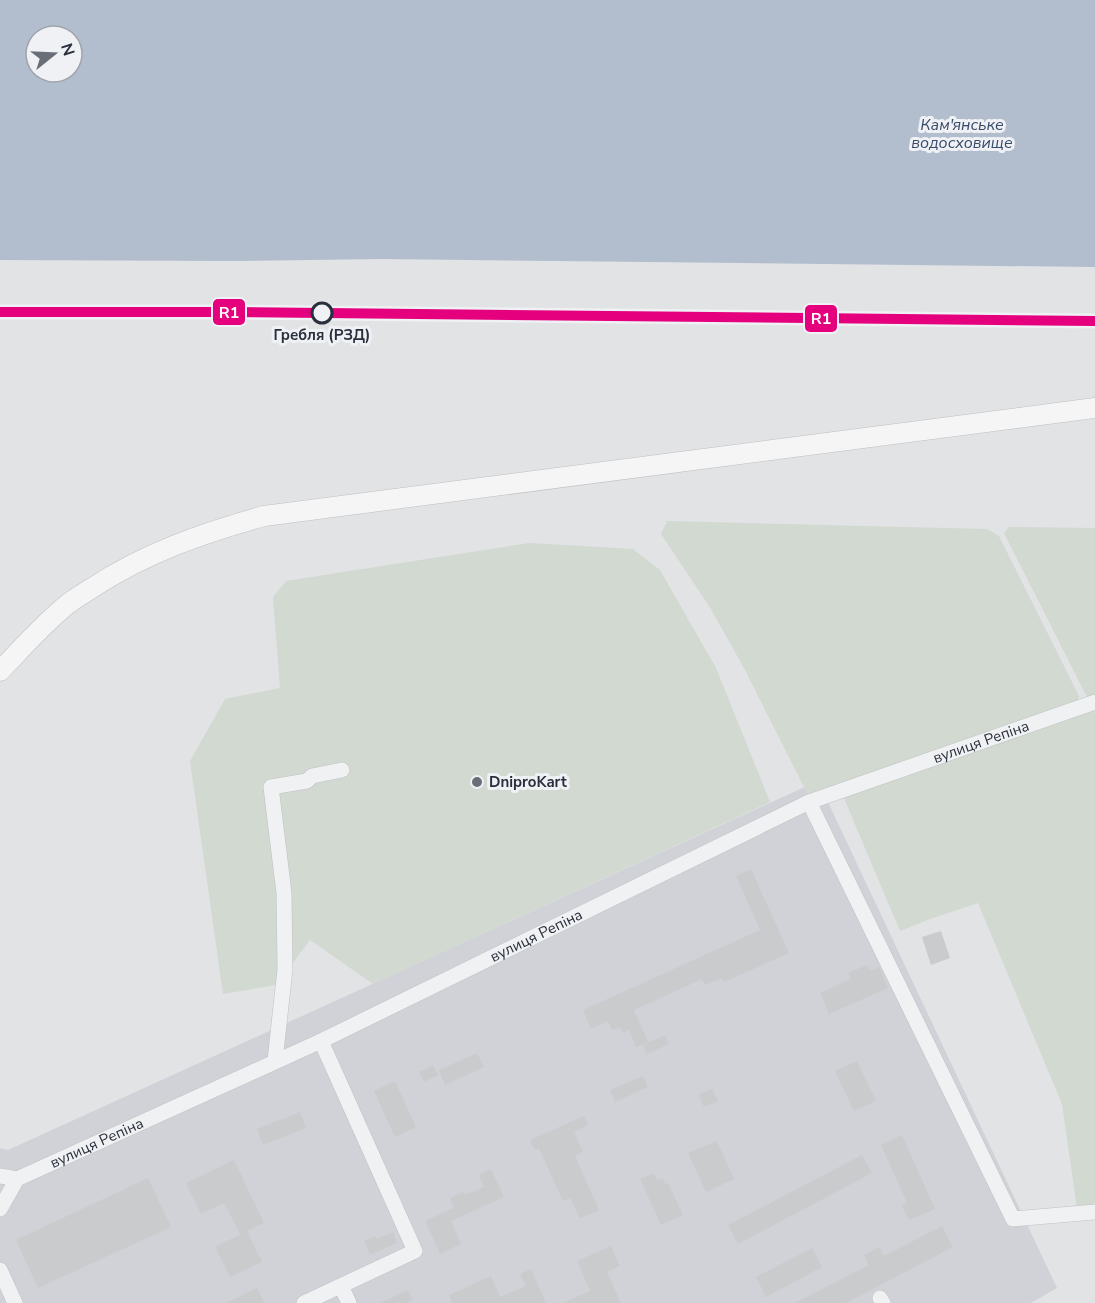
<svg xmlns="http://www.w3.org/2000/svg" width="1095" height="1303" viewBox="0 0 1095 1303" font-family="'Nunito Sans',sans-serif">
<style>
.built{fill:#d0d2d8}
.green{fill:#d1d9d1}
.water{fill:#b2bdcd;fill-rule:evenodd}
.building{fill:#c9cbcd}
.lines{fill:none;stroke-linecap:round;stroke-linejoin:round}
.minor-casing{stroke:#bfc1c3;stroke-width:16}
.major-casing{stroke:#bebfc2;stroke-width:21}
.minor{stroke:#f0f1f3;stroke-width:15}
.major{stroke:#f5f5f6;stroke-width:20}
.rail-1-casing{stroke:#eff1f5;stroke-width:15}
.rail-1{stroke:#e5007d;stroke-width:10}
.stop-dot{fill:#eff1f5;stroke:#2a2f3c;stroke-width:3}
.poi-dot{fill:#6a6e77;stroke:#eff1f5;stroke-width:2}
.labels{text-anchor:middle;stroke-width:6;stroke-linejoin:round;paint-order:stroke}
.stop-label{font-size:15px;font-weight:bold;fill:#2a2f3c;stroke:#eff1f5}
.street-label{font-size:15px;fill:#2a2f3c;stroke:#eff1f5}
.poi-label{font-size:15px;font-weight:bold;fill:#2a2f3c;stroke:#eff1f5;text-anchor:start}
.water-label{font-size:16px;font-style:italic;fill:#394b6b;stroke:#eff1f5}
.line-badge{stroke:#eff1f5;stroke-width:2}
.badge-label{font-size:16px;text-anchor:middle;font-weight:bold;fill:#fff}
</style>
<rect width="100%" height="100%" fill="#e1e3e5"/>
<path class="built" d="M818,781L1057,1288L1031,1303H0V1148L8,1150Z"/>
<path class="green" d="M667,521L987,529L999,536L1079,696L1077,703L812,795L807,793L745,670L711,609L661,534Z
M1009,527L1095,528V697H1087L1004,533Z
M529,543L633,549L660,570L716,668L770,802L373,984L310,940L276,985L223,994L190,761L225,699L280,688L273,597L286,581Z
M1095,709V1207L1077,1208L1062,1104L978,903L930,919L900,931L843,796Z"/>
<path class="water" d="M0,0H1095V267L382,259L235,261L0,260ZM36,36H72V72H36Z"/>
<path class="building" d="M751,869L789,953L724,982L722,978L705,985L702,979L634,1010L648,1042L636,1047L629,1030L623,1033L620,1027L612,1030L608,1021L591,1029L583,1010L760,930L736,876Z
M941,931L950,958L931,965L922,937Z
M867,965L870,971L879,967L888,988L829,1014L820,993L851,979L848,973Z
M665,1035L669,1044L647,1054L643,1045Z
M477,1053L484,1067L445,1085L439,1070Z
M857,1061L876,1101L854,1111L835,1071Z
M433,1065L438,1075L424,1082L419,1072Z
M643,1076L648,1087L615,1102L610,1090Z
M395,1081L416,1127L395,1137L374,1091Z
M712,1089L718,1101L704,1107L698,1095Z
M300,1112L306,1128L263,1145L257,1129Z
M584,1116L588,1125L574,1132L583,1152L575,1156L599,1210L580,1218L570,1198L563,1201L539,1148L535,1150L530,1140Z
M902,1135L935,1209L909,1220L902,1205L907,1203L881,1145Z
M717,1141L734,1179L706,1192L688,1153Z
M862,1155L872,1173L738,1244L728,1225Z
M234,1160L264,1223L240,1234L224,1203L201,1214L186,1183Z
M491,1169L504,1197L451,1221L461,1244L440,1254L425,1221L454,1208L450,1198L464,1192L465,1195L484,1187L479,1175Z
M654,1173L657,1180L663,1178L665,1184L668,1183L683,1215L661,1225L640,1179Z
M148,1178L171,1227L38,1288L16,1240Z
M942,1226L953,1247L846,1303H795L869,1265L864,1255L879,1247L884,1256Z
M247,1231L262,1262L230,1277L215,1247Z
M393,1232L397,1243L370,1255L364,1241L375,1236L377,1239Z
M611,1246L620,1266L607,1272L621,1303H563L590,1291L577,1261Z
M812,1248L822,1267L766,1297L756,1277Z
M531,1269L546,1303H452L449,1295L491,1276L500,1297L526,1286L520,1274Z
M257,1288L264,1303H226Z
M408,1290L413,1300L406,1303H380Z"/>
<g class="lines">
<defs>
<g id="minor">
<path d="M809,802L1013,1219L1095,1212"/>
<path d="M275,1061L285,969L284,893L271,787L307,781L312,776L342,770"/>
<path d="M0,1176L17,1179"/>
<path id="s1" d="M0,1209L17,1179L321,1041L809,802L1095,702"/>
<path d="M0,1270L15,1303"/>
<path d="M341,1286L349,1303"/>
<path d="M880,1298L883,1303"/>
<path d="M304,1303L415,1251L321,1041"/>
</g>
<path id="major" d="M0,671C22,648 44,623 69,603C76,598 84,593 92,588C145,553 203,533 264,516L1095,408"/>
</defs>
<use href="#minor" class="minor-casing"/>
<use href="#major" class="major-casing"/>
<use href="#minor" class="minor"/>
<use href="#major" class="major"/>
<defs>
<path id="rail-1" d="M0,312H222L1095,321"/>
</defs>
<use href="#rail-1" class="rail-1-casing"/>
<use href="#rail-1" class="rail-1"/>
</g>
<circle class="stop-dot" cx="322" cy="313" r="10"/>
<circle class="poi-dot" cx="477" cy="782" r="6"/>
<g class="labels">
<g class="stop-label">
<text x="322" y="340">Гребля (РЗД)</text>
</g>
<g class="street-label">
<text dy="5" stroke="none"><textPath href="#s1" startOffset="1094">вулиця Репіна</textPath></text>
<text dy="5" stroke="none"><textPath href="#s1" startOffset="608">вулиця Репіна</textPath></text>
<text dy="5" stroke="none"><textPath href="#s1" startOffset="122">вулиця Репіна</textPath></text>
</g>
<g class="poi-label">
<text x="489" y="787">DniproKart</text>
</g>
<g class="water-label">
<text x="962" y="130">Кам'янське<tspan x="962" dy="18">водосховище</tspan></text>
</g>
</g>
<g class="line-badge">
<rect x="212" y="298" width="34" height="28" rx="6" fill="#e5007d"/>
<rect x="804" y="304" width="34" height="29" rx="6" fill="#e5007d"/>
</g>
<g class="badge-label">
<text x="229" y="318">R1</text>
<text x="821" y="324">R1</text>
</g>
<g transform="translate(54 54) rotate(72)"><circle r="28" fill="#eff1f5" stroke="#a0a3ab" stroke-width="1.5"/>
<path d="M0-4.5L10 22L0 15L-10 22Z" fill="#6a6e77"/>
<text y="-9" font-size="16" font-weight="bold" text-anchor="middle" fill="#2a2f3c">N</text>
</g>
</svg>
